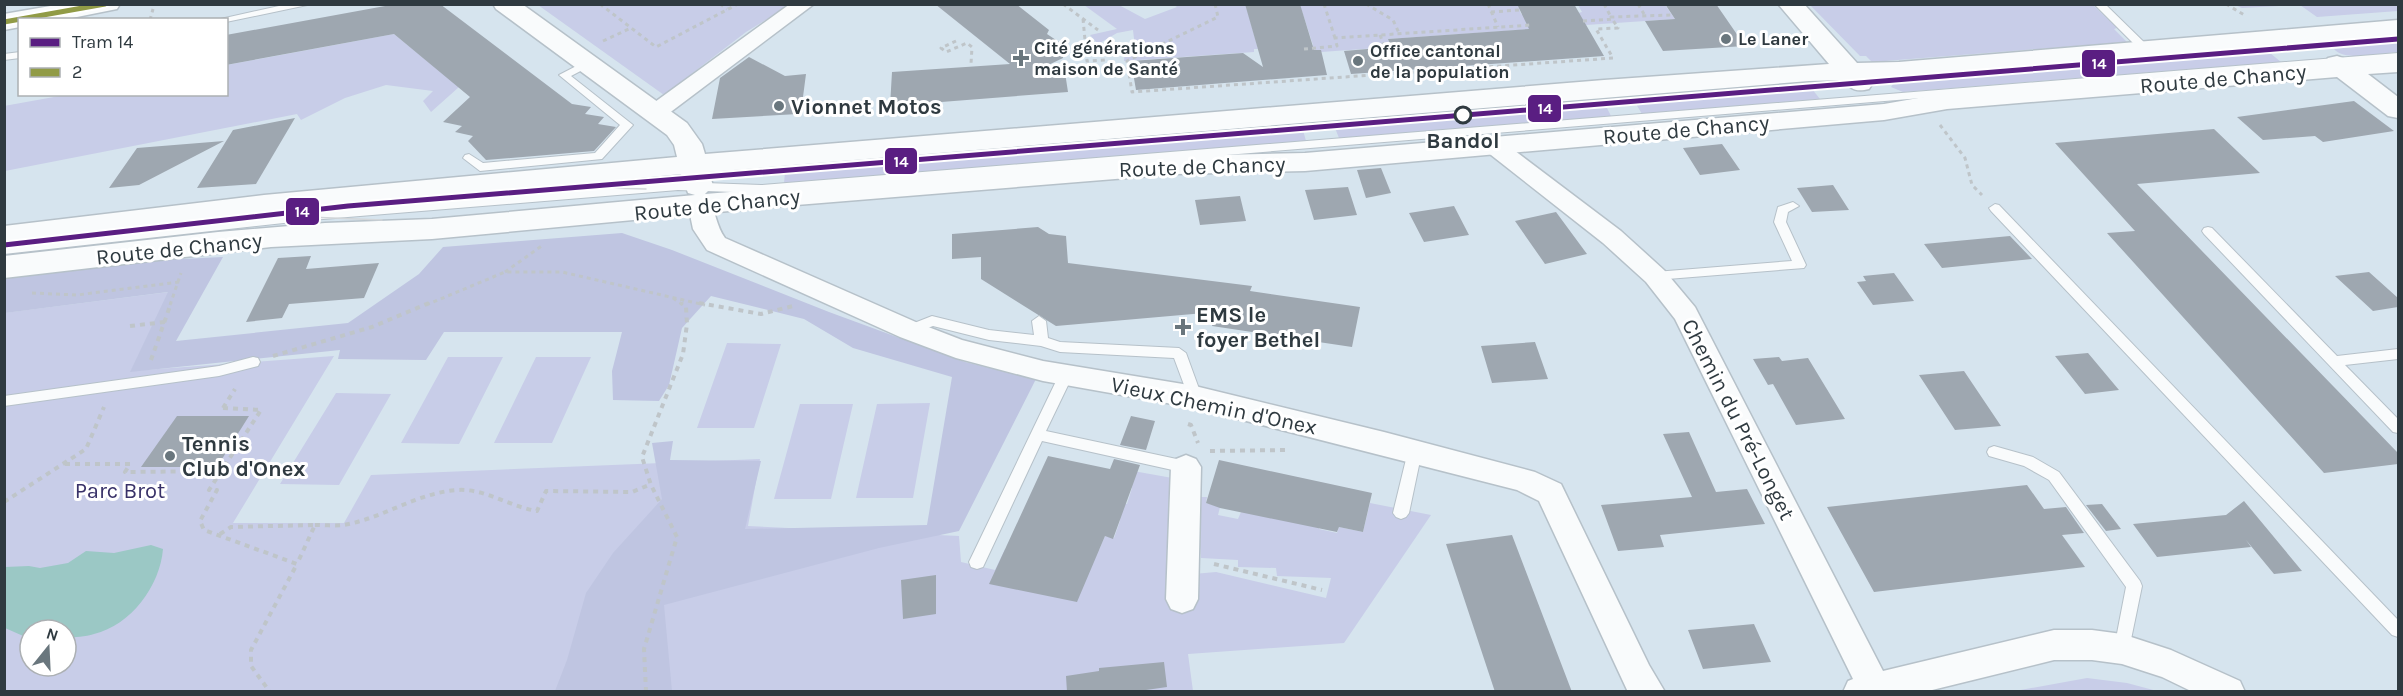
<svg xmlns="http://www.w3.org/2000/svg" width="2403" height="696" viewBox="0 0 2403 696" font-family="Karla,sans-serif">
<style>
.green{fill:#c8cde8;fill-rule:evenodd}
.forest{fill:#bfc5e1}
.water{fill:#9bc8c5}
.building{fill:#9ea7b0}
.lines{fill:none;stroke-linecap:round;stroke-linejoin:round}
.lane-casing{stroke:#b6c1c9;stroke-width:2}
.street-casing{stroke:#b6c1c9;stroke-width:3}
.secondary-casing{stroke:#b6c1c9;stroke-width:3}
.path-far1{stroke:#bfc5c9;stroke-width:3;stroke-dasharray:4 4;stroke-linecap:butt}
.path{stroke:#bfc5c9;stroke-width:4;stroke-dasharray:5 5;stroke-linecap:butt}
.lane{fill:#f9fbfc;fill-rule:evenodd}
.street{fill:#f9fbfc;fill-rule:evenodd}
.secondary{fill:#f9fbfc;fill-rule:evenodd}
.tram{stroke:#d2d6d9;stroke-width:1.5}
.bus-1-casing{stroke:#fff;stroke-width:9}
.bus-1{stroke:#919b46;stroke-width:5}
.tram-1-casing{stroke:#fff;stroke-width:9}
.tram-1{stroke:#5a1e82;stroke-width:5}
.poi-dot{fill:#69767d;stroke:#fff;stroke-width:2}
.stop-dot{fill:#fff;stroke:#2f3a40;stroke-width:3}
.labels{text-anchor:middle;stroke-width:6;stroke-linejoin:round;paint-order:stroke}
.far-poi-label{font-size:18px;font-weight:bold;fill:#2f3a40;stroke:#fff;text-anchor:start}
.street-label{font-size:22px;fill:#2f3a40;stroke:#fff}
.poi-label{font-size:22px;font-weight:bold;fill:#2f3a40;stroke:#fff;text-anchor:start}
.stop-label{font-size:22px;font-weight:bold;fill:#2f3a40;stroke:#fff}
.park-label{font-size:22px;fill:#383168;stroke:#fff}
.line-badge{stroke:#fff;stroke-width:2}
.badge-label{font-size:16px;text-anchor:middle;font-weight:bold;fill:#fff}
</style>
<rect width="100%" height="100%" fill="#d6e4ee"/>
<path class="green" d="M2398,4V11L2317,17L2300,5L2242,8L2235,5Z
M538,5H790L746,32L664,95Z
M1084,5H1119L1145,19L1177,7L1174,5H1246L1258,49H1254V52L1124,61L1125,50L1135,47L1133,30L1117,33L1098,44L1090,35L1117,29Z
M1300,5H1518L1521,14L1526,16L1533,29L1388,39L1391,47L1321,52L1320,50L1305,51L1313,45Z
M1578,5H1665L1675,19L1586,25L1578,13L1582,12Z
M1810,5H2093L2117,28L2114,29L2127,42L1872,62L1866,56H1860Z
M394,34L459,87L431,112L423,101L433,91L386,85L345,98L301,120L297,114L5,171L4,106L65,95L226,94L227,65Z
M2398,42V52C2383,53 2344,62 2334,49Z
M2270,53L2281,62L1903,92L1891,87L1894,83Z
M1812,89L1820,99L1642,114L1636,104Z
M1606,106L1611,116L1339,138L1335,128Z
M1303,130L1306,141L784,183L785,172Z
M169,292L131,371L334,356L233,523H344L371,475L760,459L748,526L959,536L961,562L995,570L1005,549L1099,550L1105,536L1114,538L1120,521L1118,502L1127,504L1132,488L1124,486L1122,469L1178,479L1171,576L1216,572L1326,598L1331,578L1277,576L1276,568L1238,567V560L1201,558L1200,545L1193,544L1195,497H1207L1206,503L1220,507L1218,515L1238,519L1241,512L1319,523V529L1337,533L1339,527L1363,532L1370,503L1431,515L1344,643L1188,654L1193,691H5L4,313ZM30,630H66V666H30Z
M727,343L781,344L754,428H697Z
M448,357H503L459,444L401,443Z
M536,357H591L552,443H494Z
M336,393L391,394L339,485L280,484Z
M930,403L913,498H856L877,404Z
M800,404H853L831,499H774Z
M2087,678L2127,683L2157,691H2015Z"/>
<path class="forest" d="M622,233L672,250L829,312L965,362L1036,379L959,531L879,548L664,605L672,691H555L567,660L586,593L613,553L662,499L652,443L673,441L670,460L761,461L745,529L927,525L952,377L853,348L804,319L711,296L682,328L669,385L659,401L613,400L612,371L622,332H444L426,360L338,359L340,350L130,372L168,292L5,313L4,278L161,260L223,257L176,341L348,323L419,274L443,247Z"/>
<path class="water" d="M151,545L163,549C160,586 131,625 94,634C85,637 75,637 66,638V630H30V639L5,628V567L29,566L40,568L68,563L86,551L114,553Z"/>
<path class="building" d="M396,4H440L572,104L591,107L585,114L604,117L598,124L616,127L594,151L486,160L468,141L473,136L455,132L462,126L443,122L470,97L394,34L226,65V35Z
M935,4H1016L1049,30L1047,34L1062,44L1063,58L1042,68L1064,66L1068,92L890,106L892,72L1010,64Z
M1245,4H1300L1314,50H1321L1327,75L1136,90L1131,61L1243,53L1263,67Z
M1517,4H1574L1604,56L1351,74L1344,51L1391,47L1388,39L1529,29Z
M1665,4H1716L1745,46L1663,51L1645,21L1675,19Z
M749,57L785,76L806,74L801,112L798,114L712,119L720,78Z
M2354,101L2394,131L2323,142L2315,136L2263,140L2237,117Z
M295,118L256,184L197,188L233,130Z
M2214,129L2260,173L2137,184L2398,453V464L2324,473L2107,233L2135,231L2055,143Z
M224,141L139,185L109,188L137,148Z
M1722,144L1740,170L1700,175L1683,148Z
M1381,168L1391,193L1366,198L1357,170Z
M1833,185L1849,210L1812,212L1797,188Z
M1348,187L1357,215L1314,220L1305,190Z
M1240,196L1246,221L1200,225L1195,200Z
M1454,206L1469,235L1424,242L1409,213Z
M1556,212L1587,254L1545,264L1515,221Z
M1038,227L1049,234L1066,236L1068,263L1252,286L1250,291L1360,307L1352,347L1212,326L1216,312L1056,326L981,279V257L952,259V234Z
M2010,236L2032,259L1942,268L1924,244Z
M311,256L306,269L379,263L364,298L289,304L282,318L246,322L278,258Z
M2369,272L2398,298V307L2373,311L2335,276Z
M1894,273L1914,301L1873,305L1857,282L1866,281L1863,276Z
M1535,342L1548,379L1492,383L1481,346Z
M2088,353L2119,390L2085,394L2055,356Z
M1779,357L1782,361L1808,358L1845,419L1796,425L1773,384L1768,385L1753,359Z
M1964,371L2001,426L1955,430L1919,375Z
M177,416H249L217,467H141Z
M1131,416L1155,421L1146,450L1120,445Z
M1689,432L1716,492L1747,489L1765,524L1660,535L1664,547L1618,551L1601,505L1692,497L1663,434Z
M1048,456L1110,469L1114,459L1140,465L1113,539L1105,536L1077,602L989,584Z
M1219,460L1372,493L1363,532L1339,527L1337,532L1220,508L1206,503Z
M2027,485L2044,509L2066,507L2084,533L2062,535L2085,567L1874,592L1827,507Z
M2244,501L2302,571L2274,574L2246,540L2251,547L2157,557L2133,524L2226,515Z
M2102,504L2121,529L2106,531L2086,505Z
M1512,535L1572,692H1495L1446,544Z
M936,575V614L903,619L901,580Z
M1754,624L1771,662L1703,669L1688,630Z
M1164,662L1167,687L1146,690V692H1067L1066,676L1099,671V668Z"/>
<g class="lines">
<defs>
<path id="lane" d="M288,4H312L226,22V20H216Z
M2094,4H2105L2151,49V53H2143Z
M2398,36V42L691,181L685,177L691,173Z
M20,52V58L4,60V54Z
M2398,53V59L761,193L678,190L311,220L4,254V246L311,212L678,182L761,185Z
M586,61L590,62V66L571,76L633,125L602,159L480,171L463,158L465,155L469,154L483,163L595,153L620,125L559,75Z
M1793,202L1799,206L1788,212L1786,222L1806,265L1804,268L1655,280L1649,276L1655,272L1792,261L1774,222L1778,207Z
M1995,204L1999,205L2398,620V637L2392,635L1991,211L1989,208Z
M2208,227L2212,228L2337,356L2398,349V359L2345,365L2398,419V433L2393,432L2204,234L2202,231L2204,228Z
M932,316L989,330L1034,335L1032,321L1039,316L1046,321L1048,338L1060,342L1179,348L1186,353L1202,397L1200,401H1190L1174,358L1060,352L1041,346L989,340L933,326L909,335L902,330L904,327Z
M253,357L258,358L260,362L258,366L219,376L4,406V396L219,366Z
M1066,370L1071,371L1073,375L1046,431L1186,461L1191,463L1193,467L1191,471L1186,473L1042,441L983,567L977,569L971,567L969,562L1059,375L1061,371Z
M1415,445L1420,447L1422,451L1409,513L1406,517L1401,519L1396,517L1393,513L1408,451L1410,447Z
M1994,446L2033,457L2059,472L2140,581L2142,586L2128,654L2122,656L2116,654L2114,649L2126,587L2049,480L2024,466L1989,456L1987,452L1989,448Z"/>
<path id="street" d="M790,4H814L664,117L656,119L648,117L645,112L648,107Z
M1494,139L1502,141L1621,231L1664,270L1695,307L1883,671L2054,630H2092L2122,634L2171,650L2240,681L2245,692H2193L2162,677L2122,664L2092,660H2054L1924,692H1843L1848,681L1853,679L1675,319L1646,282L1603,243L1486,151L1482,146L1486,141Z
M700,197L709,199C716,212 716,226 725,238L918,323L962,340L1043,361L1195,386L1384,432L1535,472L1561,484L1649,665L1665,692H1628L1539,501L1517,490L1195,408L1043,381L956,358L900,337L707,250L693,229L688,205L691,199Z
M1186,455L1196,459L1201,467L1198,599L1193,609L1182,613L1171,609L1166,599L1171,467L1176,459Z"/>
<path id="secondary" d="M62,4H120L117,9L62,20H20V27L4,30V14Z
M493,4H522L687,123L702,144L705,154L1604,80L1829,64L1778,4H1804L1857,63L1899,62L2398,20V36L1871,79L1873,83L1869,89C1857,92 1851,90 1843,80L1809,81L709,172L713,186L705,194L1177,156L1305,153L1884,104L1947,93L2325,62L2328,58L2337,56L2349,60L2398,56V72L2368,74L2398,97V118L2388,116L2337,77L1947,109L1884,120L1305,171L1177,174L772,207L432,239L271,247L4,278V256L218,232L325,223L432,219L695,195L688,193L681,174L264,215L4,246V226L264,195L677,157L674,145L667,135L496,9Z"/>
</defs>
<use href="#lane" class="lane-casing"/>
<use href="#street" class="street-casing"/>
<use href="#secondary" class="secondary-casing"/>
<path class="path-far1" d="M600,4L656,47L738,4
M720,4L727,9
M1063,4L1098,30
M1215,4L1218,17L1127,61L1132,92L1613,58L1596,29L1618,28L1611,17L1672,15
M1324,4L1335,38
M1366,4L1393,20L1399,33
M1488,4L1498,27
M1604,4L1611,17
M1638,4L1644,14
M2226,4L2246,16
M1491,12L1519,10
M1083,19L1087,61L1105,60
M150,20L153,9
M1583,21L1613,19
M1380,35L1385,48
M603,41L631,28
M956,41L941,48L946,52L967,43L972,47L971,64
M1304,49L1337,46L1335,38L1531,25
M1940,125L1965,158L1972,185L1982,195
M505,272L543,245
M32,293L77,295L179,282
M673,298L683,305
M170,305L181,273
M426,305L505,272H562L705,305"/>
<path class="path" d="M699,303L761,314L793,306
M130,326L165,322
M273,356L372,327L429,303
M151,360L171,303
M223,408L235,389
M223,408L261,410L209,490H217L200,521L204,530L297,564L251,650V666L270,692
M1188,424L1191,425L1198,443
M1210,451L1287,450
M65,464H130L125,472L222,471
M4,502L86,449L104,407
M315,525C324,525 334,526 343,525C382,519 416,493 457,490C485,488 510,507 537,511L546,491L632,492L649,485
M220,534L231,527L315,525L297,564
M1214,564L1322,590
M646,692L644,649L677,537L651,485L642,457L683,354L687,324L686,307L681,303"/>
<use href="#lane" class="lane"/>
<use href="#street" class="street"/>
<use href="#secondary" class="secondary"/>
<path class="tram" d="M566,187L646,189
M259,215L382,220"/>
<defs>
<path id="bus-1" d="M4,22L105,4"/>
</defs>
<use href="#bus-1" class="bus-1-casing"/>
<use href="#bus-1" class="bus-1"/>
<defs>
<path id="tram-1" d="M4,245L348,206L2398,39"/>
</defs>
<use href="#tram-1" class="tram-1-casing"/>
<use href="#tram-1" class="tram-1"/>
</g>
<g class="poi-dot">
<circle cx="1726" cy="39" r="6"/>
<path d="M1018 49h6v6h6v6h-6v6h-6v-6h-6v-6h6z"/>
<circle cx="1358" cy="61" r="6"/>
<circle cx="779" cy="106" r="6"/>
<path d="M1180 318h6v6h6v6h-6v6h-6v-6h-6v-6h6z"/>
<circle cx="170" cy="456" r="6"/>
</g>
<circle class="stop-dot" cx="1463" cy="115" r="8"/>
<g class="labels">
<g class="far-poi-label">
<text x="1738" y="45">Le Laner</text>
<text x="1034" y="54">Cité générations<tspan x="1034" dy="21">maison de Santé</tspan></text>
<text x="1370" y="57">Office cantonal<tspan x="1370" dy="21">de la population</tspan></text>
</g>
<g class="street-label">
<text transform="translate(2223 78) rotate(-5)" y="8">Route de Chancy</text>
<text transform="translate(1686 129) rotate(-5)" y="8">Route de Chancy</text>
<text transform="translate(1202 166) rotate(-2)" y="8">Route de Chancy</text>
<text transform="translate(717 204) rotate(-6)" y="8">Route de Chancy</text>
<text transform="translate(179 248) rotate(-6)" y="8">Route de Chancy</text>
<text transform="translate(1214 405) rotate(12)" y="8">Vieux Chemin d'Onex</text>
<text transform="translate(1739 419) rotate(63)" y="8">Chemin du Pré-Longet</text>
</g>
<g class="poi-label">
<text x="791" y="114">Vionnet Motos</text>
<text x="1196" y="322">EMS le<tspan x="1196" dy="25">foyer Bethel</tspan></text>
<text x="182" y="451">Tennis<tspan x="182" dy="25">Club d'Onex</tspan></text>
</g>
<g class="stop-label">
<text x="1463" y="148">Bandol</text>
</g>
<g class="park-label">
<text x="120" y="498">Parc Brot</text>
</g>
</g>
<g class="line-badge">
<rect x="2081" y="49" width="35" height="29" rx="6" fill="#5a1e82"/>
<rect x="1527" y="94" width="35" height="29" rx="6" fill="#5a1e82"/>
<rect x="884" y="147" width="34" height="28" rx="6" fill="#5a1e82"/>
<rect x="285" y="197" width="35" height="29" rx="6" fill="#5a1e82"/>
</g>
<g class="badge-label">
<text x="2099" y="69">14</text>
<text x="1545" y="114">14</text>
<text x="901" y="167">14</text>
<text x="302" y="217">14</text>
</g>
<rect width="2403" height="696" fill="none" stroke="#2f3a40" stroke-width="12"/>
<rect x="18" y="18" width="210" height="78" fill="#ffffff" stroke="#acb0b3" stroke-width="1.5"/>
<rect x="30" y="38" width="30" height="9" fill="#5a1e82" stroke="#acb0b3" stroke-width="1.5"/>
<text x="72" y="48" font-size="18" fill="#2f3a40">Tram 14</text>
<rect x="30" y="68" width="30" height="9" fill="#919b46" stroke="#acb0b3" stroke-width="1.5"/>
<text x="72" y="78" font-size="18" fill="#2f3a40">2</text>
<g transform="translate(48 648) rotate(18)"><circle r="28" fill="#ffffff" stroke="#acb0b3" stroke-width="1.5"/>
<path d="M0-4.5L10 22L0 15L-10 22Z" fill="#69767d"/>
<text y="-9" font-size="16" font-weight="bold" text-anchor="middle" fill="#2f3a40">N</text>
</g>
</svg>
